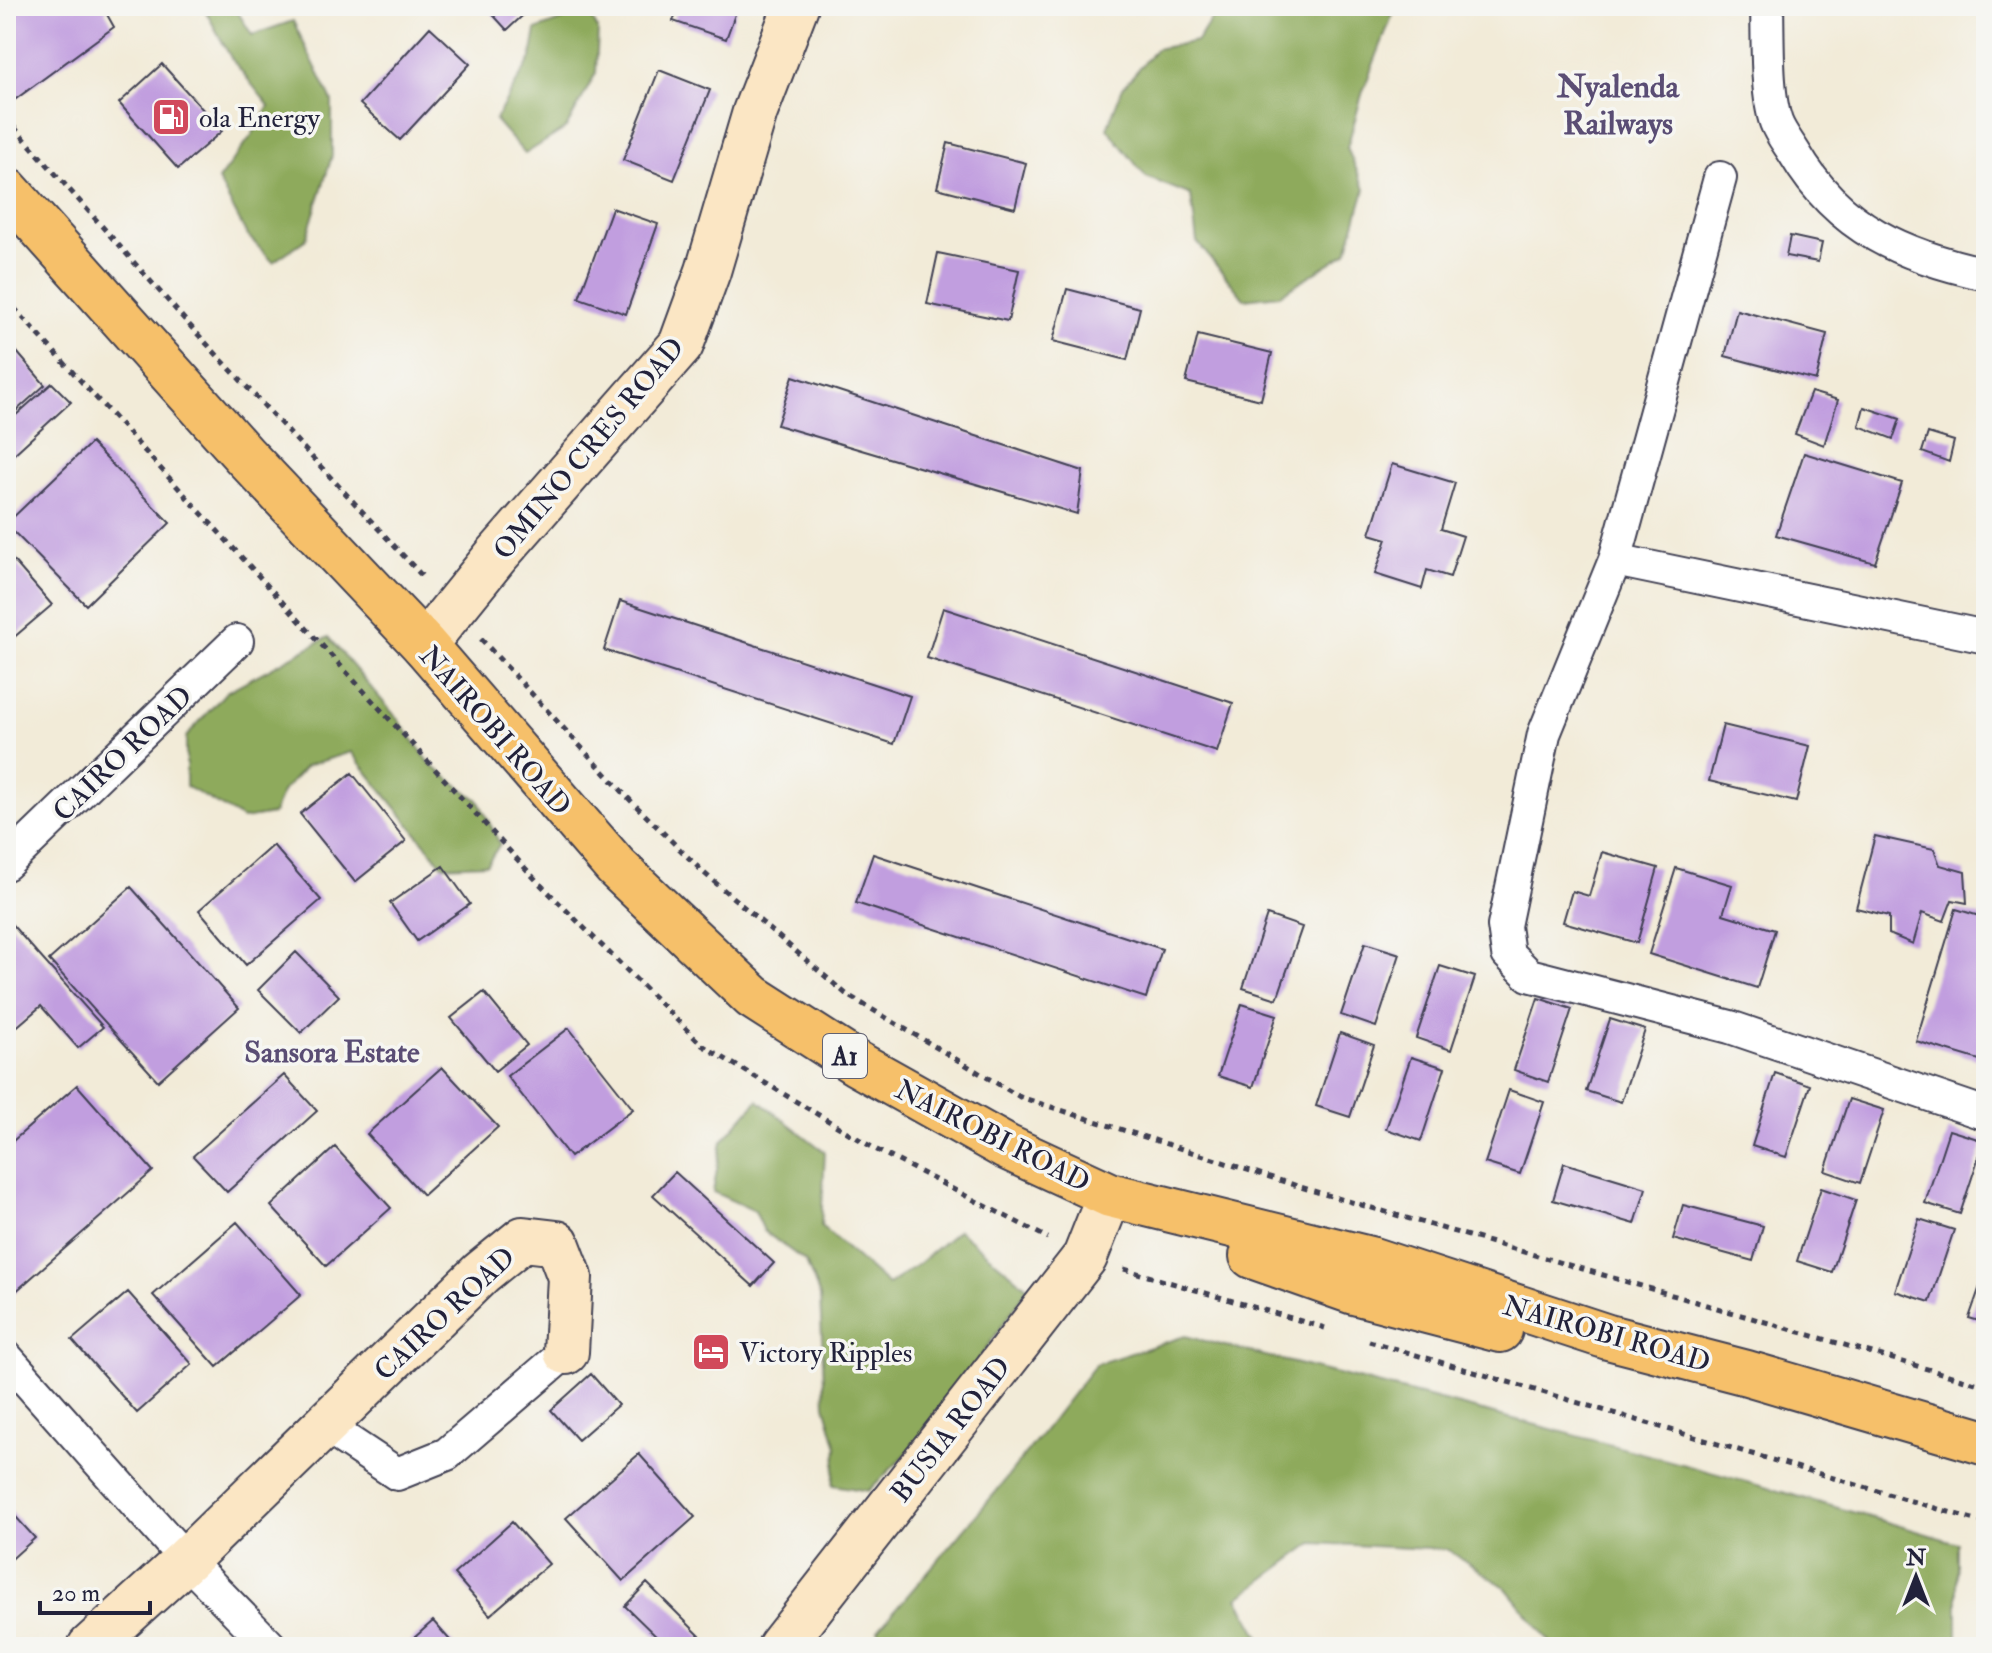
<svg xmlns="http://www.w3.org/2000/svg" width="1992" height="1653" viewBox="0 0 1992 1653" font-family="'IM FELL Double Pica',serif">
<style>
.forest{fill:#8eaa5c;stroke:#58664c;stroke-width:2}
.building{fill:#c19edf}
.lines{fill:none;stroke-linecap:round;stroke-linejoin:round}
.street-casing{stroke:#414053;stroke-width:36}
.secondary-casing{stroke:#414053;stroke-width:48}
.highway-casing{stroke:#414053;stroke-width:48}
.path{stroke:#414053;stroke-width:5;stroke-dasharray:6 6;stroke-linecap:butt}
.street{stroke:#fff;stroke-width:32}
.secondary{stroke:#fbe6c4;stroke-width:44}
.highway{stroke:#f6c06b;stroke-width:44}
.labels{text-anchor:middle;stroke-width:7;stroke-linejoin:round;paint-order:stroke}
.shield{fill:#f6f6f2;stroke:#626272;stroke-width:2}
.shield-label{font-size:26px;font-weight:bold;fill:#22223b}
.poi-label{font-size:28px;fill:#22223b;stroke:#f6f6f2;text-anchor:start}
.street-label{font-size:28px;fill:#22223b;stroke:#f6f6f2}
.neighbourhood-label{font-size:30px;font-weight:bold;fill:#5a4d74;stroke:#f6f6f2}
.quarter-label{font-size:32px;font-weight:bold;fill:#5a4d74;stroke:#f6f6f2}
</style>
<rect width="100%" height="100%" fill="#f6f6f2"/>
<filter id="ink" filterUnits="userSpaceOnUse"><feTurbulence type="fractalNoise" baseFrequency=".0125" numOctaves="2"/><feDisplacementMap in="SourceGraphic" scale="16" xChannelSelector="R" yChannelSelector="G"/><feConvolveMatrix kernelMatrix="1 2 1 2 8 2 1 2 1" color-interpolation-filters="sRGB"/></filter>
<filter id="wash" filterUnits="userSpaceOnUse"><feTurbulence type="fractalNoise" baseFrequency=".006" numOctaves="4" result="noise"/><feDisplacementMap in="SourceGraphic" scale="32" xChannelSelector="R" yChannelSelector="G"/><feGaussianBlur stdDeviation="1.8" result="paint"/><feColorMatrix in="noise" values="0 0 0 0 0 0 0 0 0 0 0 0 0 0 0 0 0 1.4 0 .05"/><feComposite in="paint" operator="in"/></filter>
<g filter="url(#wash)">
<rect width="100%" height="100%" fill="#f2ebd8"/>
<path class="forest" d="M203,6H234L252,35L293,21L332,101V156L306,239L273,262L247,235L218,180L252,135L269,106L231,58Z
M1220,6H1396L1363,91L1347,148L1365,189L1347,252L1279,295L1244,299L1197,242L1191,195L1146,177L1107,128L1123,87L1156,49L1197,41Z
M588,10L598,30L596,73L566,128L525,154L495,120L531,58L536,30Z
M328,637L397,718L432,766L478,800L500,844L487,864L443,866L351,752L306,766L282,792L273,814L243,819L186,786V737L226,692Z
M758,1100L825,1152L821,1226L888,1285L918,1264L958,1230L1028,1288L927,1434L868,1491L833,1485L837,1447L825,1405L820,1296L806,1262L764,1231L755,1211L713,1192L722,1141Z
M1185,1336C1444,1400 1702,1466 1957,1543V1647H1554L1505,1587L1448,1550L1313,1543L1238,1598L1266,1647H888L878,1630L995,1493L1096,1364Z"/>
<g id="blocks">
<path class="building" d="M6,6H110L105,11L114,27L13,101L6,92Z
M485,6H533L507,30Z
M679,6H738L726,39L673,21Z
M430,27L470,64L400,140L360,104Z
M162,64L222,131L178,169L119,103Z
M659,70L710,90L674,180L623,160Z
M948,143L1026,163L1015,208L937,188Z
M612,208L658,224L626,314L579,298Z
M1790,236L1822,243L1818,262L1786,256Z
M938,253L1019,270L1008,321L927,304Z
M1067,289L1140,308L1127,360L1053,341Z
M1737,310L1827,334L1816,380L1725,356Z
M1198,335L1272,353L1261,400L1186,382Z
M6,339L45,385L6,420Z
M793,376L1083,471L1077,514L777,425Z
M52,383L71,402L13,455L6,447V424Z
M1811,392L1838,400L1824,445L1795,434Z
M1864,407L1900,419L1893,439L1859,426Z
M1928,433L1954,441L1949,462L1922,452Z
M91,443L170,523L86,605L6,524Z
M1804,453L1902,483L1875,563L1776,535Z
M1392,464L1455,483L1441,529L1463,536L1450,577L1427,570L1422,589L1375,574L1387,539L1370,534Z
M6,552L52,605L6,644Z
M620,601L910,696L894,744L604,650Z
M943,608L1233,703L1217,752L927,658Z
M1723,725L1810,746L1796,802L1709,781Z
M352,773L406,841L355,882L300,814Z
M1875,836L1934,849L1940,865L1965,872L1967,903L1952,900L1944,921L1922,913L1913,944L1889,934V916L1856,908Z
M273,845L321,900L246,965L199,910Z
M1602,852L1658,868L1637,943L1563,922L1572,891L1589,896Z
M873,854L1162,949L1146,998L856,903Z
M443,866L470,904L417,941L390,903Z
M1676,868L1732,885L1723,914L1775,930L1757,988L1649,954Z
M131,887L239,1008L158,1081L49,960Z
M1956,909L1986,918V1062L1916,1041Z
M1267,915L1302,927L1277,999L1243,988Z
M6,918L103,1027L78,1048L41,1006L6,1036Z
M1365,943L1400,954L1376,1027L1341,1015Z
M296,952L339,996L301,1033L258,990Z
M1440,966L1475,977L1451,1050L1416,1038Z
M484,992L527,1045L495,1071L451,1018Z
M1538,998L1572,1009L1548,1082L1514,1070Z
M1242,1004L1277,1015L1253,1087L1218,1076Z
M1610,1019L1645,1030L1621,1102L1586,1091Z
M569,1028L633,1109L570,1157L507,1076Z
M1340,1033L1374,1045L1350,1117L1316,1106Z
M1411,1057L1445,1068L1421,1141L1386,1129Z
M442,1067L498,1127L423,1195L367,1134Z
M1775,1073L1810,1085L1786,1157L1752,1146Z
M284,1075L317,1111L227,1192L193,1156Z
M77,1085L153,1171L14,1293L6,1283V1147Z
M1509,1090L1544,1102L1520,1174L1485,1163Z
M1849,1099L1884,1110L1860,1183L1825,1171Z
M1949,1130L1984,1141L1960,1214L1925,1203Z
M335,1147L391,1208L326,1266L271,1206Z
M1564,1163L1646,1188L1635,1224L1553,1200Z
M675,1172L774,1263L753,1286L653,1195Z
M1821,1188L1856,1200L1832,1272L1797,1261Z
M1683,1205L1763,1226L1753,1261L1673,1239Z
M1919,1219L1954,1230L1930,1302L1895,1291Z
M237,1222L301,1295L217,1367L153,1295Z
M1986,1269V1323L1969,1318Z
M128,1292L192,1364L137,1413L72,1340Z
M591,1374L618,1405L578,1440L551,1410Z
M639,1454L695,1517L623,1581L566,1518Z
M6,1506L35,1538L6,1564Z
M512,1522L549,1564L490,1615L454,1574Z
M647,1583L703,1639L694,1647H667L625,1606Z
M433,1621L456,1647H404Z"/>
</g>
</g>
<g filter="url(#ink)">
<use href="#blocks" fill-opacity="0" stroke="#414053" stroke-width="2"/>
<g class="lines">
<defs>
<path id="street" d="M1767,6C1768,38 1766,94 1776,122C1780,133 1789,144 1795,154C1839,229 1904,256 1986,274
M1720,178L1615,560L1986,637
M1615,560L1544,734L1504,926L1508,954L1529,975L1730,1027L1986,1114
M6,864L237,641
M6,1357L186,1560L271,1647
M325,1426L397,1474L447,1454L566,1352"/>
<path id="secondary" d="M424,645L496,556L681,345L708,271L755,112L796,6
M90,1647L186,1560L481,1273L523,1239L557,1243L570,1277L566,1352
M780,1647L1085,1257L1106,1204"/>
<path id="highway" d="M6,189L244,455L424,645L616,867L753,997L856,1063L1006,1147L1110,1195L1370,1259L1608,1337L1747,1373L1986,1443
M1252,1256L1354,1292L1500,1330"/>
</defs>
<use href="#street" class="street-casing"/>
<use href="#secondary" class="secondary-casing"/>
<use href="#highway" class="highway-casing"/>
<path class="path" d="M6,118L193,329L425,579
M6,299L537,881L702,1045L877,1150L1048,1238
M481,639L632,802L704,873L846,994L1020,1097L1310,1190L1986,1386
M1124,1269L1325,1328
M1369,1341L1986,1523"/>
<use href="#street" class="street"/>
<use href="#secondary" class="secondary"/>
<use href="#highway" class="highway"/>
</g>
</g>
<defs>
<symbol id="fuel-square" viewBox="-11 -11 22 22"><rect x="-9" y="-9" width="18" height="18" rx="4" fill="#d1495b" stroke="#f6f6f2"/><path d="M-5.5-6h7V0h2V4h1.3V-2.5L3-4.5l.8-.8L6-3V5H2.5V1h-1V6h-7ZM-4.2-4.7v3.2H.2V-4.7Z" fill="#fff"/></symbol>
<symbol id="hotel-square" viewBox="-11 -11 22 22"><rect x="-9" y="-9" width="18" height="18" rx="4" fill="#d1495b" stroke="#f6f6f2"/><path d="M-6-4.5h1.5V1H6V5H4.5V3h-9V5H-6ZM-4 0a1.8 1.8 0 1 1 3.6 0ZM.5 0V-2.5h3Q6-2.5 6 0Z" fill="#fff"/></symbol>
</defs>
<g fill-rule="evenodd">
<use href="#fuel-square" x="149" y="95" width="44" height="44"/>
<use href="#hotel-square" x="689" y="1330" width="44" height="44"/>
</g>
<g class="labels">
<rect class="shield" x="823" y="1034" width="44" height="44" rx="6"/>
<g class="shield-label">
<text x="845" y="1065">A1</text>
</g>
<g class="poi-label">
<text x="199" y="127">ola Energy</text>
<text x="739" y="1362">Victory Ripples</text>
</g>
<g class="street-label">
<text transform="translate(588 448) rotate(-50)" y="10">OMINO CRES ROAD</text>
<text transform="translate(496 730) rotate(49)" y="10">NAIROBI ROAD</text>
<text transform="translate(122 753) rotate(-44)" y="10">CAIRO ROAD</text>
<text transform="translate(993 1135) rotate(27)" y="10">NAIROBI ROAD</text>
<text transform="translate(444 1313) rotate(-43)" y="10">CAIRO ROAD</text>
<text transform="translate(1607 1333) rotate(16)" y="10">NAIROBI ROAD</text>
<text transform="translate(950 1429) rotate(-52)" y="10">BUSIA ROAD</text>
</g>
<g class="neighbourhood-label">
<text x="332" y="1062">Sansora Estate</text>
</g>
<g class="quarter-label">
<text x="1618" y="97">Nyalenda<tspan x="1618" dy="37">Railways</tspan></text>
</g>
</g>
<rect width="1992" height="1653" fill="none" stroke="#f6f6f2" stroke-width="32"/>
<g transform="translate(1916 1577)" stroke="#f6f6f2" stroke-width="6" paint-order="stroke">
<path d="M0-6L14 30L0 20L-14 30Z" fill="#22223b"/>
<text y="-12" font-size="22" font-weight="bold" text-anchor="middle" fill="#22223b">N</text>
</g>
<path d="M40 1601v12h110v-12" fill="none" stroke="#22223b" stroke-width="4"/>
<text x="52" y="1601" font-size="24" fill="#22223b" stroke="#f6f6f2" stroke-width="6" paint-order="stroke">20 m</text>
</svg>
